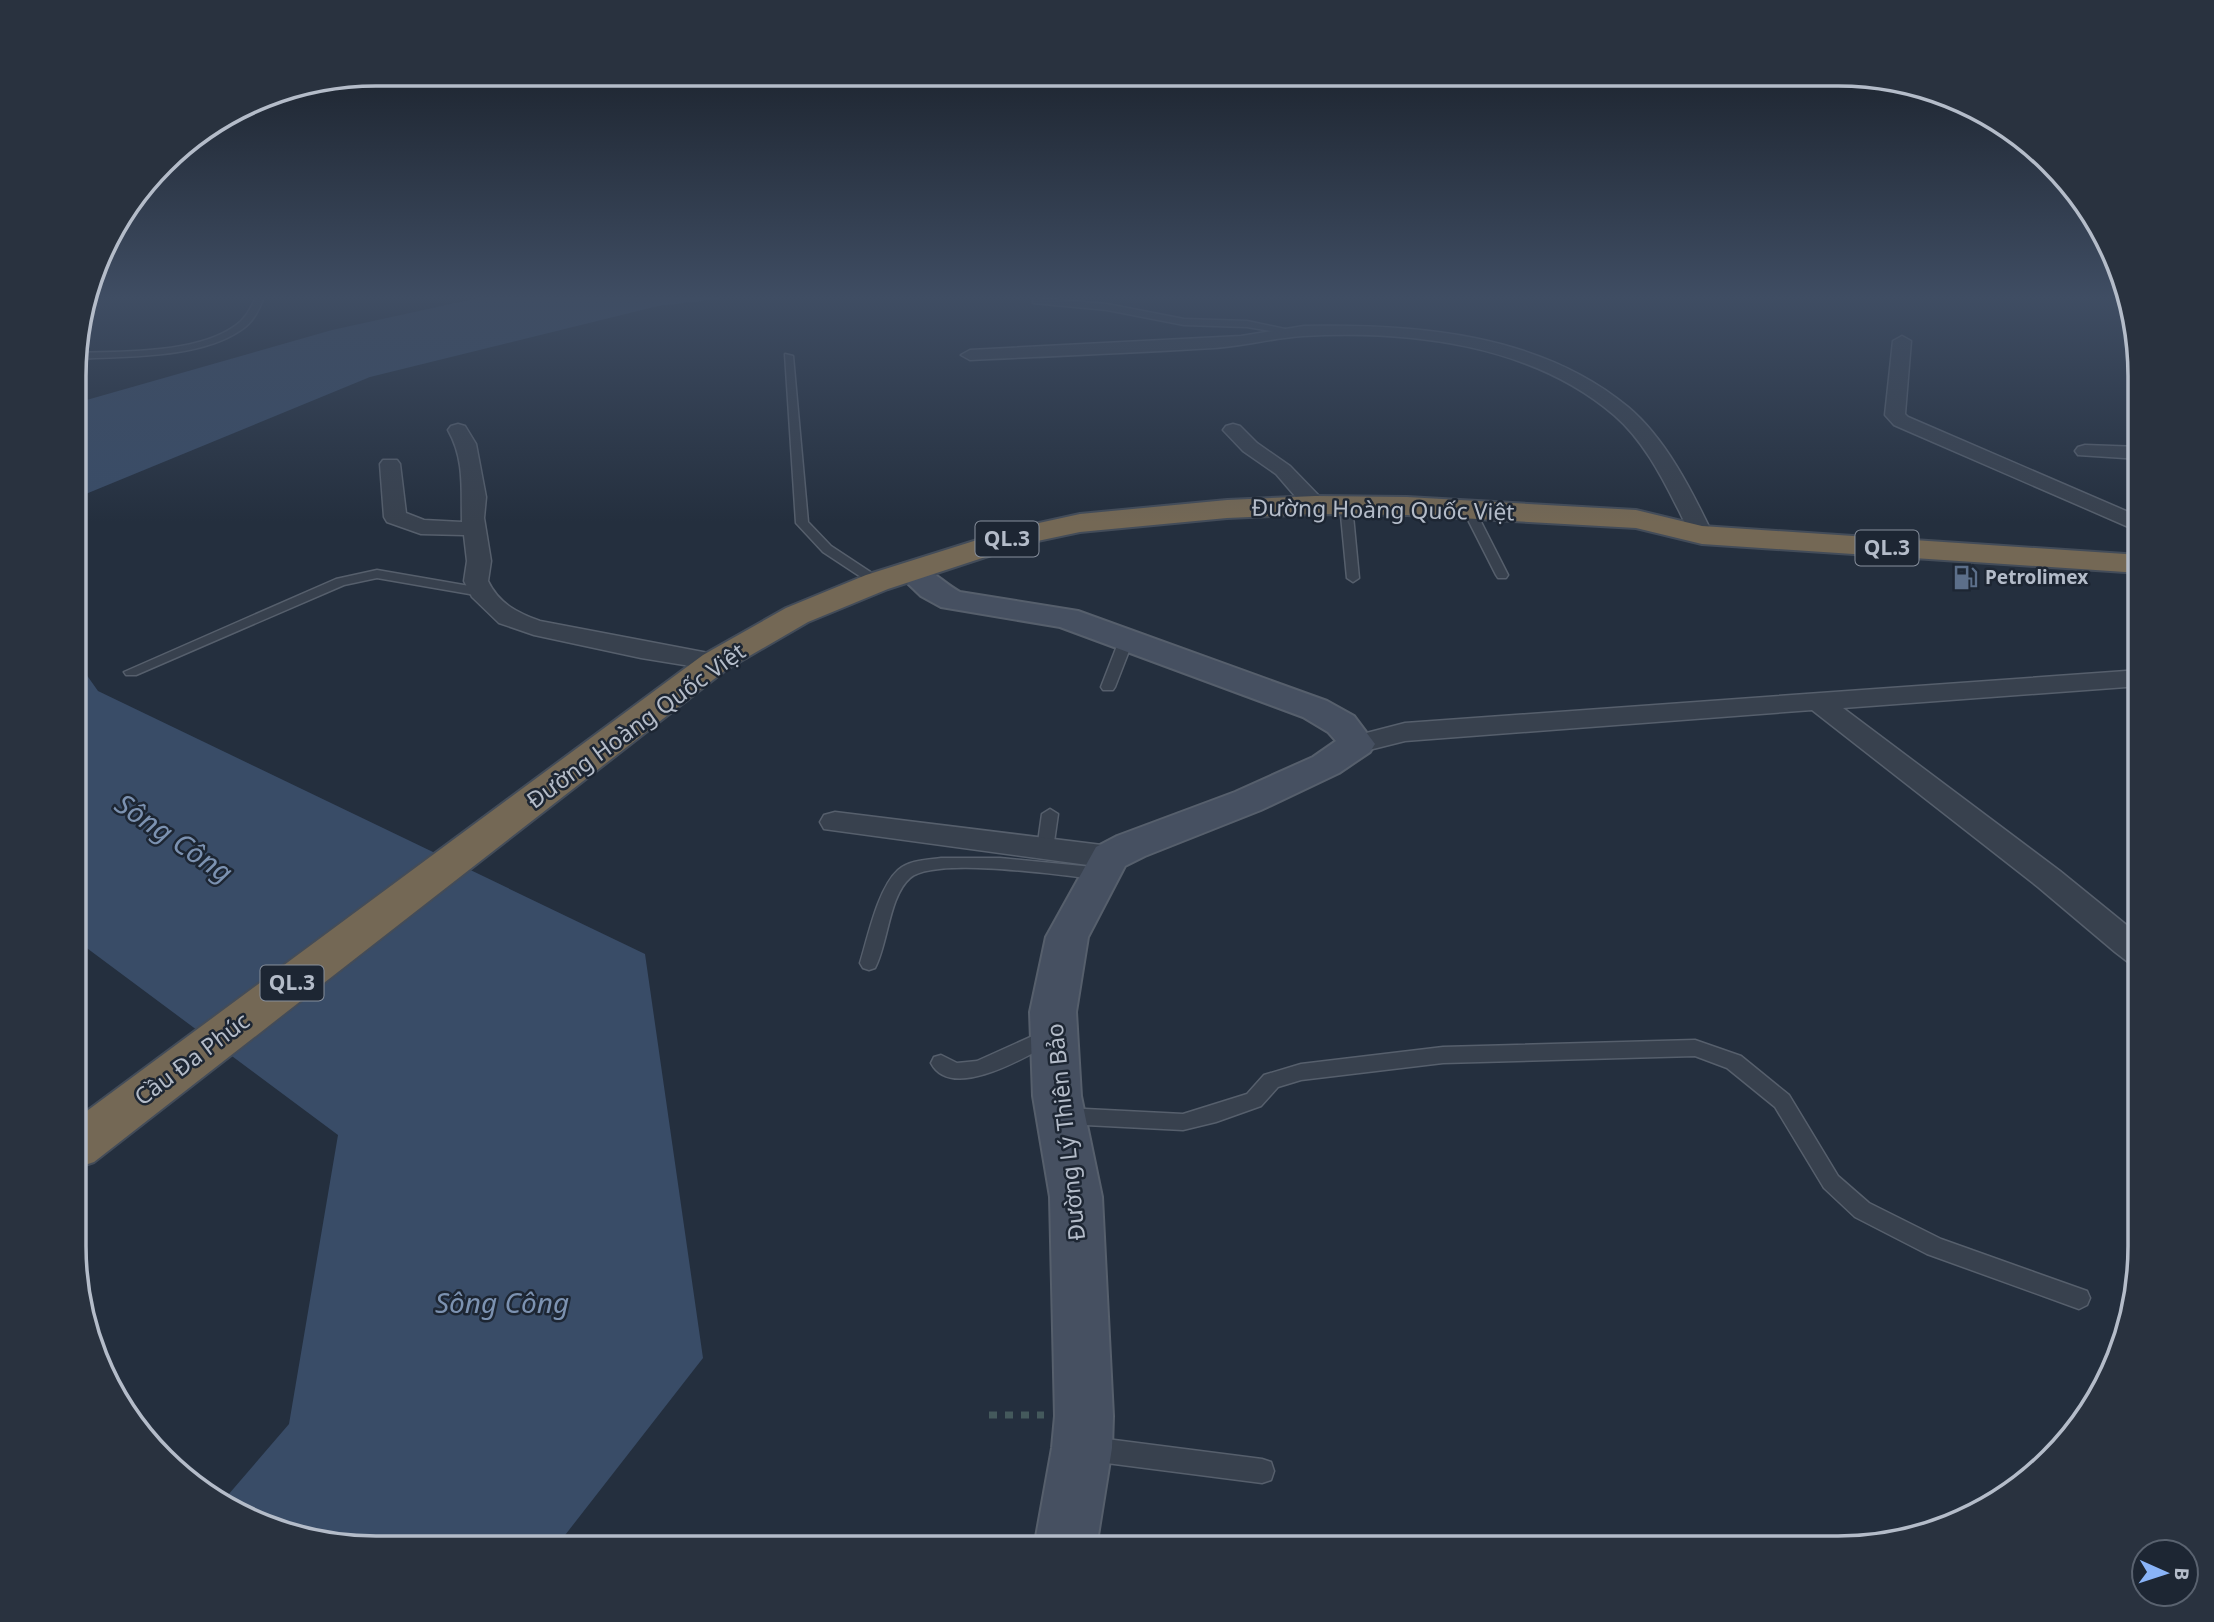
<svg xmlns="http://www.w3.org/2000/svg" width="2214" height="1622" viewBox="0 0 2214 1622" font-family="'Noto Sans',sans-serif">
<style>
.water{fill:#394c67}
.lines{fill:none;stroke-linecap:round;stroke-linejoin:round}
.lane-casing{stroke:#565f6c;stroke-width:3}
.street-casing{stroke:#565f6c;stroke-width:3}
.secondary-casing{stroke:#565f6c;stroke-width:4}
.highway-casing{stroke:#434c59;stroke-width:4}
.path{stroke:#44595c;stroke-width:7;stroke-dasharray:8 8;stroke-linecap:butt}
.lane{fill:#38414e;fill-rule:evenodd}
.street{fill:#38414e;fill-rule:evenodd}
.secondary{fill:#465061;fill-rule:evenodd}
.highway{fill:#746855;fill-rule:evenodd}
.labels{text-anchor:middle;stroke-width:5;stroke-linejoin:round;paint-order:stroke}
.far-poi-label{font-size:19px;font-weight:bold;fill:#b4bcc9;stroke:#1d2633;text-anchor:start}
.shield{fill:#1d2633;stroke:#878f9c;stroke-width:2}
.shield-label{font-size:21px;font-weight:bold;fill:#b4bcc9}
.street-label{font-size:23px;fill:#b4bcc9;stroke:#1d2633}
.near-water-label{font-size:28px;font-style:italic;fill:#7c92b1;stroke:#1d2633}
.rim{fill:none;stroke:#b4bcc9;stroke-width:3.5}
</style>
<rect width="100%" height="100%" fill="#242f3e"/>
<path class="water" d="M492,295H753L658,306L370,377L76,498V403L332,330Z
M76,660L98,691L645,954L703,1358L555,1548H356L278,1532L222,1502L289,1424L338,1135L76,940Z"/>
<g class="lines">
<defs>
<path id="lane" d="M257,295H265C259,309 254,322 241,330C199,359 125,356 76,359V353C122,351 196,354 235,326C247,318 251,307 257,295Z
M1036,298L1107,304L1184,319L1247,321L1299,332L1294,335L1247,327L1184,325L1107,310L1033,303V299Z
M785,354L793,356L808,522L831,546L881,579V585H873L823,552L796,523Z
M1346,502L1352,505L1359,578L1353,582L1347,578L1340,505Z
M1468,505L1474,508L1508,575L1506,578H1498L1496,575L1462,508Z
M377,570L481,588L487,592L481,596L377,578L344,585L136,675H126L124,672L336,579Z
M1127,634L1134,638L1115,687L1113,690H1103L1101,687L1120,638Z
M1050,809L1058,814L1053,849L1045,855L1037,849L1042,814Z
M941,858H1000L1103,868L1109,870L1111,874L1109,878L1103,880C1067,876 936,856 910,878C889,896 888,944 875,968L869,970L863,968L860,963C868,937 878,888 898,870C909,860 927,860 941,858Z
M1048,1029L1055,1031L1057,1036L1055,1041C1029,1055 952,1103 931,1063L934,1057L941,1055L957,1063L977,1061Z
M1695,1040L1741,1056L1789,1095L1838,1176L1869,1203L1941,1239L2087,1291L2090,1298L2087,1305L2079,1309L1927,1254L1855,1217L1824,1188L1775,1107L1727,1068L1695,1056L1443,1063L1301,1080L1278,1087L1261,1106L1216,1122L1183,1130L1066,1124L1059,1122L1056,1116L1059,1110L1066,1108L1183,1114L1247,1094L1264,1075L1301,1064L1443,1047Z
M1091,1437L1262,1459L1271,1462L1274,1471L1271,1480L1262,1483L1091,1461L1082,1458L1079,1449L1082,1440Z"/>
<path id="street" d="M1304,326C1415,324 1539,333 1628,407C1666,439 1692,491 1713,535L1710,540H1694C1687,530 1683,518 1677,507C1661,475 1642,439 1614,415C1531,344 1409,330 1303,336C1273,338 1244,346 1214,348C1133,353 1051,356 970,360L961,355L970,350L1241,336Z
M1902,336L1911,341L1905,414L1908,417L2140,517V532L1894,425L1885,415L1893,341Z
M458,424L465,426L476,444L486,497L484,518L491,561L488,581C499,604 518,613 540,621L724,656L728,662L724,668L715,670L641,658L534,635L499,623L472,597L464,581L467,561L464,535L421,534L387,522L384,517L380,464L383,460H397L400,464L406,513L424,520L462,522C461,489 465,460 448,430L451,426Z
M1233,424L1240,426L1257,443L1290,466L1323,500L1326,505L1323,510H1307L1276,474L1243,451L1223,430L1226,426Z
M2085,445L2140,447V459L2078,455L2075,451L2078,447Z
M2140,670V686L1843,708L2060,871L2140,936V965L2128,962L2115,952L2038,887L1812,710L1405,741L1357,753L1347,750L1343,744L1347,738L1405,723Z
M835,812L1110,846L1121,849L1125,857L1121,865L1110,868L824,829L820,822L824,815Z"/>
<path id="secondary" d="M910,562C929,566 943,583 960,592L1078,611L1327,701L1354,716L1375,744L1370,752L1339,773L1261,810L1145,856L1125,866L1088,937L1076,1012L1081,1096L1102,1197L1113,1416L1112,1448L1096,1548H1034L1052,1448L1055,1416L1050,1197L1033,1096L1030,1012L1046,937L1096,847L1117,836L1235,792L1313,757L1336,741L1328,732L1303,717L1060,627L941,607L921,596L895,571L899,565Z"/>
<path id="highway" d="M1315,496L1407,497L1636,510L1702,526L2140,555V573L1702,544L1636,528L1407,515L1315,514L1227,518L1080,532L1028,543L888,589L808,622L727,669L94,1162L76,1168V1119L703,655L786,608L866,575L1012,529L1080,514L1227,500Z"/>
</defs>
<use href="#lane" class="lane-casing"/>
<use href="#street" class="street-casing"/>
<use href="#secondary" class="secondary-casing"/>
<use href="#highway" class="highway-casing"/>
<path class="path" d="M989,1415H1044"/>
<use href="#lane" class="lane"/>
<use href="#street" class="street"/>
<use href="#secondary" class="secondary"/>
<use href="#highway" class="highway"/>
</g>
<linearGradient id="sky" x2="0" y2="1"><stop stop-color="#141a22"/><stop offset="0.57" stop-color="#3f4d63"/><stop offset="1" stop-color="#3f4d63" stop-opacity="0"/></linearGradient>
<rect width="2214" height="522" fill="url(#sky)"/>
<defs>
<symbol id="fuel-bare" viewBox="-9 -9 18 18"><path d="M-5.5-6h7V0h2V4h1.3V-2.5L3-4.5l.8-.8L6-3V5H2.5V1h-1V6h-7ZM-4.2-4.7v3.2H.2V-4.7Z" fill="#5c6f8a" stroke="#1d2633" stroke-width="2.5" paint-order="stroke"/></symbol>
</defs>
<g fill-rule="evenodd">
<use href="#fuel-bare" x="1948" y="560" width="35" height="35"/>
</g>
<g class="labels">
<g class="far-poi-label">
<text x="1985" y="584">Petrolimex</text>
</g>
<g class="shield">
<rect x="975.5" y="521.5" width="63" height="35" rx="5"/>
<rect x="1855.5" y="530.5" width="63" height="35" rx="5"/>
<rect x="260.5" y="965.5" width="63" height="35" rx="5"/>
</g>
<g class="shield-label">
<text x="1007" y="546">QL.3</text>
<text x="1887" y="555">QL.3</text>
<text x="292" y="990">QL.3</text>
</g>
<g class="street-label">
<text transform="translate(1383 510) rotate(1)" y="8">Đường Hoàng Quốc Việt</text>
<text transform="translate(636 726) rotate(-36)" y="8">Đường Hoàng Quốc Việt</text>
<text transform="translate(192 1059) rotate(-37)" y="8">Cầu Đa Phúc</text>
<text transform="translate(1066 1132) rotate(-96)" y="8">Đường Lý Thiên Bảo</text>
</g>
<g class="near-water-label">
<text transform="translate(174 838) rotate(34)" y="10">Sông Công</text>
<text x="502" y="1313">Sông Công</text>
</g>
</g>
<path d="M0 0H2214V1622H0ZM376 86H1838A290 290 0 0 1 2128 376V1246A290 290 0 0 1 1838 1536H376A290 290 0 0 1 86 1246V376A290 290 0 0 1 376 86Z" fill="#29323f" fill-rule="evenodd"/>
<path class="rim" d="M376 86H1838A290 290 0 0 1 2128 376V1246A290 290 0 0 1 1838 1536H376A290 290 0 0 1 86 1246V376A290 290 0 0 1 376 86Z"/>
<g transform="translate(2165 1573) rotate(93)"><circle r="33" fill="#1d2633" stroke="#59626f" stroke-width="2"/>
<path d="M0-5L12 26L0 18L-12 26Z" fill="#8ab4f8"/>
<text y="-10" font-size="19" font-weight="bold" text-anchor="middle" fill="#b4bcc9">B</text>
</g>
</svg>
